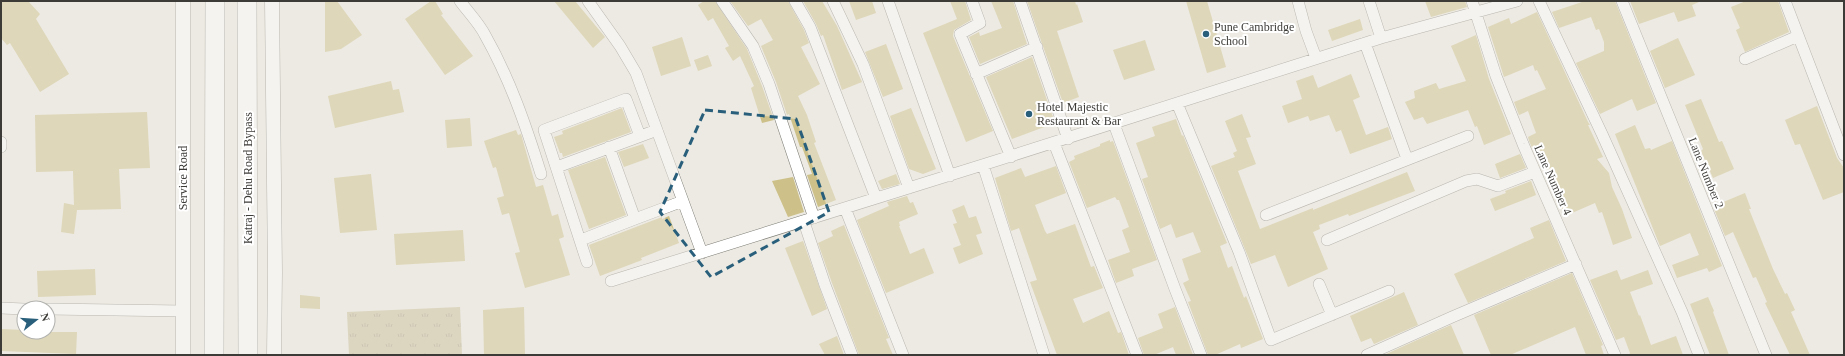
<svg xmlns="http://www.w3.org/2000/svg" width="1845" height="356" viewBox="0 0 1845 356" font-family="'Times New Roman',serif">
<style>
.grass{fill:url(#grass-tufts)}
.building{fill:#cdc189}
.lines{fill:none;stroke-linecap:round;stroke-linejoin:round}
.minor-casing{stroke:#7c7b74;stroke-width:12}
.tertiary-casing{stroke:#7c7b74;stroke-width:15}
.trunk-casing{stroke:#7c7b74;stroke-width:20}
.minor{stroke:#fff;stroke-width:11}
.tertiary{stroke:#fff;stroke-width:14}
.trunk{stroke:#fff;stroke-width:19}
.marked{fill:none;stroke:#295f7b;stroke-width:3;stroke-dasharray:8 5;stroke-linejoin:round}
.poi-dot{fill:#295f7b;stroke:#fff;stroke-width:1.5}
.labels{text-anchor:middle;stroke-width:4;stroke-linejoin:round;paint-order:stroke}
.poi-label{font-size:12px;fill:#3c3b38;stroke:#fff;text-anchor:start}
.street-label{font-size:12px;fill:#3c3b38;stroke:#fff}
</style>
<defs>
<pattern id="grass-tufts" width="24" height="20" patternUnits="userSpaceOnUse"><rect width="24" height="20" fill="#c7be97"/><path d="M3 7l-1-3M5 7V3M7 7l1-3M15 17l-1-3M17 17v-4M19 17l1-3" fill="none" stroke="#a39c7c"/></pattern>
</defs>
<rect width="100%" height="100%" fill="#eceae2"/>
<path class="grass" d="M460,307L462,355H349L347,312Z"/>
<path class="building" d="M1,1H28L40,14L36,19L69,74L40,92L10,43L7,45L1,38Z
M337,1L362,35L341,49L325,52V2Z
M431,1H435L443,14L441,15L473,56L445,75L405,19Z
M554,1H575L605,37L593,48Z
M704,1H715L747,49L762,86L774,120L762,123L751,88L754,86L740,56L733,61L725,48L729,46L713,18L708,21L698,5Z
M730,1H788L804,30L809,43L801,47L820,84L798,96L807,115L816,142L814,143L836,200L818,207L807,175L812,174L802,147H800L789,114L787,115L776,82L761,46L773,40L761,19L748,26Z
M803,1H822L837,26L862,82L842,90L823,35L821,36L816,24Z
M849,1H872L876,13L856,20Z
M950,1H965L971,20L954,30L953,36L993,131L966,142L923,33L957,19Z
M991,1H1013L1027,44L980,64L969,37L979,32L980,36L1002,28Z
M1027,1H1075L1076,5L1077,4L1083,22L1057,31L1079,97L1063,103Z
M1186,1H1207L1226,67L1207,73Z
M1425,1H1465L1467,7L1431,17Z
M1585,1H1615L1656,103L1637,111L1632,99L1600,114L1576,63L1604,51V42L1599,29L1596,30L1591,17L1559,28L1552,12Z
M1630,1H1699V2L1692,5L1696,16L1678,22L1674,12L1639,24Z
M1746,1H1778L1789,32L1745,52L1736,30L1740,28L1731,7Z
M1537,12L1588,122L1590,125H1588L1603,157L1597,159L1609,173L1612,187L1622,209L1632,238L1613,245L1602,212L1599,213L1595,203L1565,216L1561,206L1563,205L1549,167L1542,169L1529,141L1528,137L1536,133L1528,111L1519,115L1514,102L1546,89L1537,70L1535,71L1533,65L1504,77L1488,27L1509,18L1511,24Z
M1360,19L1363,30L1332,41L1328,30Z
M1476,35L1489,79L1511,134L1484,145L1477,126L1475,127L1468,110L1427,124L1423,117L1414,120L1405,102L1415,98L1414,91L1436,83L1439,89L1466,81L1451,46Z
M682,37L691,66L661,76L652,47Z
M1678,38L1695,75L1665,88L1650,51Z
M1145,40L1155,70L1124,80L1113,50Z
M886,44L903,89L883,97L865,52Z
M708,55L712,66L698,71L694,60Z
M1032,57L1055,123L1012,139L986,77Z
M1351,74L1360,97L1353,100L1366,135L1388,127L1392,139L1350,154L1341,130L1336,132L1329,115L1310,121L1308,116L1288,123L1282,106L1302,99L1296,81L1313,75L1318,88Z
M391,81L393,90L399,89L404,112L335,128L328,96Z
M1701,99L1719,142L1722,141L1734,169L1713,178L1701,151L1703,149L1685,105Z
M1817,106L1837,158L1844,168V192L1823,200L1800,144L1795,145L1785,120Z
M622,108L631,132L563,157L562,153H560L554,137L563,134L562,131Z
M911,108L936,169L923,174L909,169L890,116Z
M147,112L150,168L119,169L121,209L77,210L74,234L61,232L64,203L74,205L73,171L36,172L35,115Z
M1242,114L1251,137L1246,138L1256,164L1238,171L1260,229L1313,208V210L1407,172L1415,191L1349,216L1348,214L1319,225L1320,229L1313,232L1328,269L1288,287L1275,255L1251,264L1211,166L1235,157L1233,153L1237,151L1225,121Z
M470,118L472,146L447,148L445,120Z
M1176,119L1182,136L1183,135L1227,243L1220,246L1228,268L1232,266L1244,298L1246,296L1263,339L1241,348L1240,344L1215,355H1208L1188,302L1191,301L1183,283L1189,280L1182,259L1201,252L1193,232L1176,238L1171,224L1160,229L1142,179L1148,177L1136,143L1155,136L1152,127Z
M1635,125L1645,149L1650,148L1651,150L1672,141L1722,266L1709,272L1707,268L1677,278L1672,265L1699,255L1690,233L1660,246L1615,134Z
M516,130L518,135L521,134L536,187L543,185L552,216L558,214L564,237L559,239L570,275L525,288L515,253L520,252L509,213L502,215L497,198L504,196L496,167L493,168L484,141Z
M1110,140V142L1113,141L1157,260L1132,269L1134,276L1116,283L1108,260L1130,252L1122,230L1129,227L1119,200H1117L1115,197L1087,208L1069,162L1075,159L1074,156L1100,146V144Z
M643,144L649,158L624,167L618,152Z
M1520,154L1526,168L1500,178L1495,164Z
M605,157L626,215L589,229L568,170Z
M1056,166L1066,193L1035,205L1045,231L1047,234L1075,224L1091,267L1094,266L1103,288L1073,299L1083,323L1109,311L1118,333L1121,332L1129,355H1057L1030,282L1037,280L1019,228L1011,231L995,178L1021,168L1025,177Z
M371,174L377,230L340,233L334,178Z
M896,174L900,184L882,189L878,181Z
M793,177L804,212L788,217L772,181Z
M1531,181L1536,195L1495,211L1490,199L1506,193L1505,191Z
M1745,193L1751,209H1749L1773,269L1785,294L1787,293L1795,310L1791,312L1810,355H1790L1765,303L1767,302L1756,277L1753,278L1733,232L1725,236L1714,209L1722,206L1721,203Z
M907,196L910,203L913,202L918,214L899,222L900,226H899L910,254L924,248L934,273L886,293L857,220L889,206L887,202Z
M964,205L969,218L976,216L982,233L976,235L983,254L959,264L953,248L961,245L953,224L957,223L952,210Z
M669,216L679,243L641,258L642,260L600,276L589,245L662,217V219Z
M1549,220L1566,261L1468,303L1454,274L1534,238L1530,228Z
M844,225L889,338L886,339L893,355H859L832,283L818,243L833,236L831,231Z
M463,230L465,261L396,265L394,234Z
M803,241L827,309L812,316L785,248Z
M95,269L96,295L38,297L37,271Z
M1617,270L1621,280L1648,270L1653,284L1630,292L1639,316L1640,315L1651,345L1676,336L1683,355H1629L1630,353L1624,337L1616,340L1590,280Z
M1572,273L1603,345L1601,346L1604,355H1586L1575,327L1510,355H1491L1474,315Z
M1404,292L1418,325L1374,344L1371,338L1361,342L1350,316Z
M300,295L320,297V309L300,308Z
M1708,297L1714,311L1713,312L1729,355H1710L1690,304Z
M524,307L525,355H484L483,310Z
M1175,307L1193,355H1176L1173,347L1154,355H1144L1138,338L1163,328L1158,314Z
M1451,325L1464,355H1384L1437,331Z
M1,329L24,330V332H77L76,354L1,351Z
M837,336L844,355H825L819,344Z"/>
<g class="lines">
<defs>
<path id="minor" d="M460,1C468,12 479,23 485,35C510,79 526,126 541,174
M588,1L620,46L636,73L702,253
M722,1L753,46L769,84L814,218
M795,1L810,27L876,198
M833,1L863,64L909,188
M888,1L950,176
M972,1L980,23L960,34L1011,157
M1020,1L1068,139
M1298,1L1306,31L1316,58
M1472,1L1496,76L1523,144L1615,355
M1539,1L1602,134L1682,312L1699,355
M1622,1L1766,355
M1785,1L1844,155
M1381,38L1517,1
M1365,43L1407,159
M1745,59L1798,36
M976,74L1037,47
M1177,103L1239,252L1271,340L1389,291
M1114,124L1175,289L1201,355
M1,142V147
M1054,143L1137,355
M983,165L1044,355
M557,167L657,130
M845,208L903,355
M1266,215L1468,136
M635,219L683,201
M804,222L825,285L852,355
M581,240L635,219L609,147
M1327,240L1466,181L1477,179L1498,186L1535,172
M587,262L544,130L626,99L640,136
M611,281C868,202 1125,120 1381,38L1369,1
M1319,284L1332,315
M1,308L24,309
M48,309L183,311
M1367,355L1452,317L1576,264"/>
<path id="tertiary" d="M183,1V355
M272,1L275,272L274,355"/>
<path id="trunk" d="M247,1L248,355
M214,355L215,1"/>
</defs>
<use href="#minor" class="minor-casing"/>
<use href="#tertiary" class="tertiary-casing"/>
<use href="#trunk" class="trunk-casing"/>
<use href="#minor" class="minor"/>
<use href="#tertiary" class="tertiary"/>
<use href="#trunk" class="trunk"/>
</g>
<path d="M0 0H1845V356H0ZM705,110L796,119L829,212L711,277L660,212Z" fill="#eceae2" fill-opacity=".55" fill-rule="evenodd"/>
<path class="marked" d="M705,110L796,119L829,212L711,277L660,212Z"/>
<g class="poi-dot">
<circle cx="1206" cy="34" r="4"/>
<circle cx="1029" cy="114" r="4"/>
</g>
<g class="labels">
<g class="poi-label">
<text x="1214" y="31">Pune Cambridge<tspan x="1214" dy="14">School</tspan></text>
<text x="1037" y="111">Hotel Majestic<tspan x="1037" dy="14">Restaurant &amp; Bar</tspan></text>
</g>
<g class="street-label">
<text transform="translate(1706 173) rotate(68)" y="4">Lane Number 2</text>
<text transform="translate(183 178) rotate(-90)" y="4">Service Road</text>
<text transform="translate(248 178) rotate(-90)" y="4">Katraj - Dehu Road Bypass</text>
<text transform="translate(1553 180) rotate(66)" y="4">Lane Number 4</text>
</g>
</g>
<rect width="1845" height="356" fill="none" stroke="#3c3b38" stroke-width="4"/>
<g transform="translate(36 320) rotate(73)"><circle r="19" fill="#ffffff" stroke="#b1b1af"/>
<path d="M0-3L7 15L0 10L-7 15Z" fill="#295f7b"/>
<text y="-6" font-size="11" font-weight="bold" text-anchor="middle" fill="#3c3b38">N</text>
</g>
</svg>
